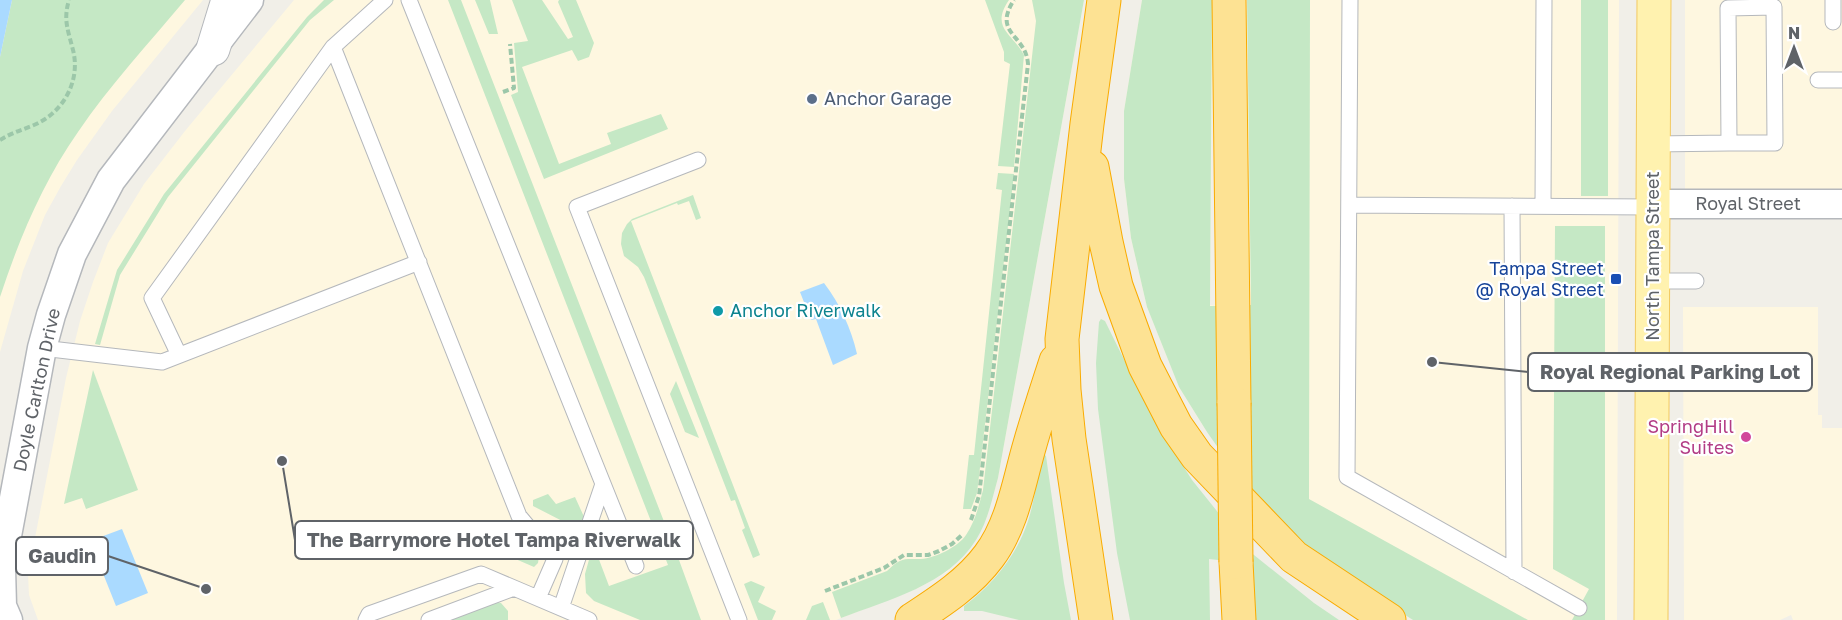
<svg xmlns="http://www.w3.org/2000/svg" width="1842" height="620" viewBox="0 0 1842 620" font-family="'Golos Text',sans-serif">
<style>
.commercial{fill:#fef7e0}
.green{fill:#c5e8c5}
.water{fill:#aadaff}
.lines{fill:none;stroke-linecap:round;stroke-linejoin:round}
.service-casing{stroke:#b5b8bc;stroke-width:17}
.minor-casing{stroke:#b5b8bc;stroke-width:31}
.tertiary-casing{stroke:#b5b8bc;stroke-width:35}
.primary-casing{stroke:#f2c960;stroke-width:35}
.motorway-casing{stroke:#f9ab00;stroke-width:35}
.path{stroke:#9cc7a9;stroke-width:4;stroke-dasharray:6 3;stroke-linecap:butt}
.service{stroke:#fff;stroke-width:15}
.minor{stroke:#fff;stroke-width:28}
.tertiary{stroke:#fff;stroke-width:33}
.primary{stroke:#fff2af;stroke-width:33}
.motorway{stroke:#fde293;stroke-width:33}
.motorway-bridge-casing{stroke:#f9ab00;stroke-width:35;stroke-linecap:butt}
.motorway-bridge{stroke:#fde293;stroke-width:33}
.service-dot{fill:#5c6f8a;stroke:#fff;stroke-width:2}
.transit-dot{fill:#1a4fb4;stroke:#fff;stroke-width:2}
.culture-dot{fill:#0f9aa8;stroke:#fff;stroke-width:2}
.hotel-dot{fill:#d1479c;stroke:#fff;stroke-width:2}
.labels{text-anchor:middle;stroke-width:4.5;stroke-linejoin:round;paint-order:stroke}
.service-label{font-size:18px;fill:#4e5e75;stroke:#fff;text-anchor:start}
.street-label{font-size:18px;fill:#5f6368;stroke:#fff}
.transit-label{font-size:18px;fill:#164399;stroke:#fff;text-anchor:end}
.culture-label{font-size:18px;fill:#0d838f;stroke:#fff;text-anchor:start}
.hotel-label{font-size:18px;fill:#b23c85;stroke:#fff;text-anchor:end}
.leader{fill:none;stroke:#5f6368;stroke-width:2}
.callout-dot{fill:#5f6368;stroke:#fff;stroke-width:2}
.callout{fill:#fff;stroke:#5f6368;stroke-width:2}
.callout-label{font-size:20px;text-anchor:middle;font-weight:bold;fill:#5f6368}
</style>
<rect width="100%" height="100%" fill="#f1efe8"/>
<path class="commercial" d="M12,0H203L112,111L77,160L61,186L45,215L23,271L0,352V57Z
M294,0H1084L998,478L987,517L976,540L947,572L918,588L836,620H38L29,595L28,574L66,378L80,321L93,282L108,243L144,184L185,131Z
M1142,0H1212L1210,305L1250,306L1247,0H1619L1617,620H1413L1207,432L1179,387L1147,307L1131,238L1124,179V111Z
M1685,0H1842V191H1685Z
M1683,307H1818V415H1822V428H1842V620H1793L1791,615L1780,620H1684Z"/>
<path class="green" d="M12,0H185C149,43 110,85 78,132C43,182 19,239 0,297V57Z
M324,0H334L310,20L168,197L120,275L100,345L95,344L117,270L164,194L307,17Z
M448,0H461L679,560L701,620H640L594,601L586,593L585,574L592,549H595L609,586L668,565Z
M475,0H490L498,34H489Z
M512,0H542L568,39L573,37L558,2L559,0H576L594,43L589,57L578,61L572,50L522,67L559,164L611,144L607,133L661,114L668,129L544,179L511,95L518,92L514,43L528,41Z
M985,0H1009C990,28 1012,33 1024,55L1014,167L998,166L1010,64L1004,61V52Z
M1032,0H1084L998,478C992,499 988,521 976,540C948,585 888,600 841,618L832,592L887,571C901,557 904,559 921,559C935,558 958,547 966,535C975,522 979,505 983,490L1036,21Z
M1142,0H1212L1210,306L1251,305L1247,0H1310L1309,499L1528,620H1413L1327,565L1252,496L1207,432L1179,387L1147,307L1131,238L1124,179V111Z
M1581,0H1608V196H1581Z
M998,173L1014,174L977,493L971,509H963L969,455H974L1002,190L996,189Z
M693,195L701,218L696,220L689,201L678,205L677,203L631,221L760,555L753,558L742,530L745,528L735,500L731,501L644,277L638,267L624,256L621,244L622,233L627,224L632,219Z
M1555,226H1605V620H1572L1589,589L1553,569Z
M1101,319L1105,321L1154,420L1192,480L1249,551L1314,603L1339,620H1255L1236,562L1209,559L1210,620H1130L1117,553L1098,409L1096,363L1099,322Z
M93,370L138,490L86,509L82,498L64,504Z
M676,381L699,438L685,432L670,394Z
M1043,453L1046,456L1064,583L1071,620H1019L982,611H964V606C993,585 1017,555 1028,521C1035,500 1037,477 1041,456Z
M548,494L556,504L575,497L585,519L572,554L564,556L552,538L564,548L572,526L533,506V500Z
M501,531L535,548L539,556L538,563L534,567L485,546L481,539Z
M751,581L765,587L758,602L776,611L772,620H758L744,584Z
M497,602L501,603L508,611V620H447Z
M823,602L830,620H806L812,606Z"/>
<path class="water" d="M0,0H12L0,57Z
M824,283C840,304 851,328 857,354L833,365L816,319L811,320L800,292Z
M122,529L148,593L116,606L90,541Z"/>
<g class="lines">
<defs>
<path id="service" d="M409,0L636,566
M1350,0L1347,477L1579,608
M1774,7L1775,143H1729L1728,8Z
M1833,22V0
M333,47L519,516L555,559L538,598
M1818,80H1842
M1654,144L1729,143
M698,160L577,207L739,620
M1349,205L1653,207
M1512,206L1514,572
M1543,206L1544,0
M1653,281H1696
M42,348L162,362L419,262
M179,355L152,298L333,47L385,0
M561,608L603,484
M366,620L369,614L481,574L514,588
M429,620L514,588L589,620"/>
<path id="minor" d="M1653,204H1842
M8,620L2,606L1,568L42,348L51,315L72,254L111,180L249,0"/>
<path id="tertiary" d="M213,49L228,0"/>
<path id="primary" d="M1651,620L1654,0"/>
<path id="motorway" d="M1229,0L1234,403
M1092,167L1106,242L1116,286L1145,366L1176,426L1197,456L1294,557L1389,620
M1236,562L1239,620
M912,620C941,601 969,583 989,556C1013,524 1019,481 1030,444C1038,416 1047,389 1056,361
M1096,620L1069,439L1064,390L1062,339L1087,124L1104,0"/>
</defs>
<use href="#service" class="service-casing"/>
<use href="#minor" class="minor-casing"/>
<use href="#tertiary" class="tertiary-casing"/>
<use href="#primary" class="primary-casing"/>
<use href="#motorway" class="motorway-casing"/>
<path class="path" d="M503,92L514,88L510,44
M0,140C11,133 22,130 34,125C63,113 81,81 73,50C68,30 63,20 69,0
M971,520L979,496L1028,64C1026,34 992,34 1014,0
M825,591L884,568L904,555H928L939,551L952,544L963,534"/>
<use href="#service" class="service"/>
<use href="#minor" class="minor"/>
<use href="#tertiary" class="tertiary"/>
<use href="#primary" class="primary"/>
<use href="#motorway" class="motorway"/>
<defs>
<path id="motorway-bridge" d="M1234,403L1236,562"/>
</defs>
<use href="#motorway-bridge" class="motorway-bridge-casing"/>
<use href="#motorway-bridge" class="motorway-bridge"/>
</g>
<circle class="service-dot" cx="812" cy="99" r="6"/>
<rect class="transit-dot" x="1610" y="273" width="12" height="12" rx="3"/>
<circle class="culture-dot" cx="718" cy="311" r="6"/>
<circle class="hotel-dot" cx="1746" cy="437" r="6"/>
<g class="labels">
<g class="service-label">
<text x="824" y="105">Anchor Garage</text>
</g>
<g class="street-label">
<text x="1748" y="210">Royal Street</text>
<text transform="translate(1653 256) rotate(-90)" y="6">North Tampa Street</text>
<text transform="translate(37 390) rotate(-78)" y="6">Doyle Carlton Drive</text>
</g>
<g class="transit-label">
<text x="1604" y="275">Tampa Street<tspan x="1604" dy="21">@ Royal Street</tspan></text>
</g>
<g class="culture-label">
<text x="730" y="317">Anchor Riverwalk</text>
</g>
<g class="hotel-label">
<text x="1734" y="433">SpringHill<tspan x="1734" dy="21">Suites</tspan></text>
</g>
</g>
<path class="leader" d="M1432 362L1528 372M282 461L295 540M206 589L108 556"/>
<g class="callout-dot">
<circle cx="1432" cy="362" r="6"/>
<circle cx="282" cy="461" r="6"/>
<circle cx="206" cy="589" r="6"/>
</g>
<g class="callout">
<rect x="1528" y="353" width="284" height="38" rx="6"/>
<rect x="295" y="521" width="398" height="38" rx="6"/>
<rect x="16" y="537" width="92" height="38" rx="6"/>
</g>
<g class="callout-label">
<text x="1670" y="379">Royal Regional Parking Lot</text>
<text x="494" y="547">The Barrymore Hotel Tampa Riverwalk</text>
<text x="62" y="563">Gaudin</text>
</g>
<g transform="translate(1794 48)" stroke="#ffffff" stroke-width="4.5" paint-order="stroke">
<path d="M0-4.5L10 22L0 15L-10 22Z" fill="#5f6368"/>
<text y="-9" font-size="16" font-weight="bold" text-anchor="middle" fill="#5f6368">N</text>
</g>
</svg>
